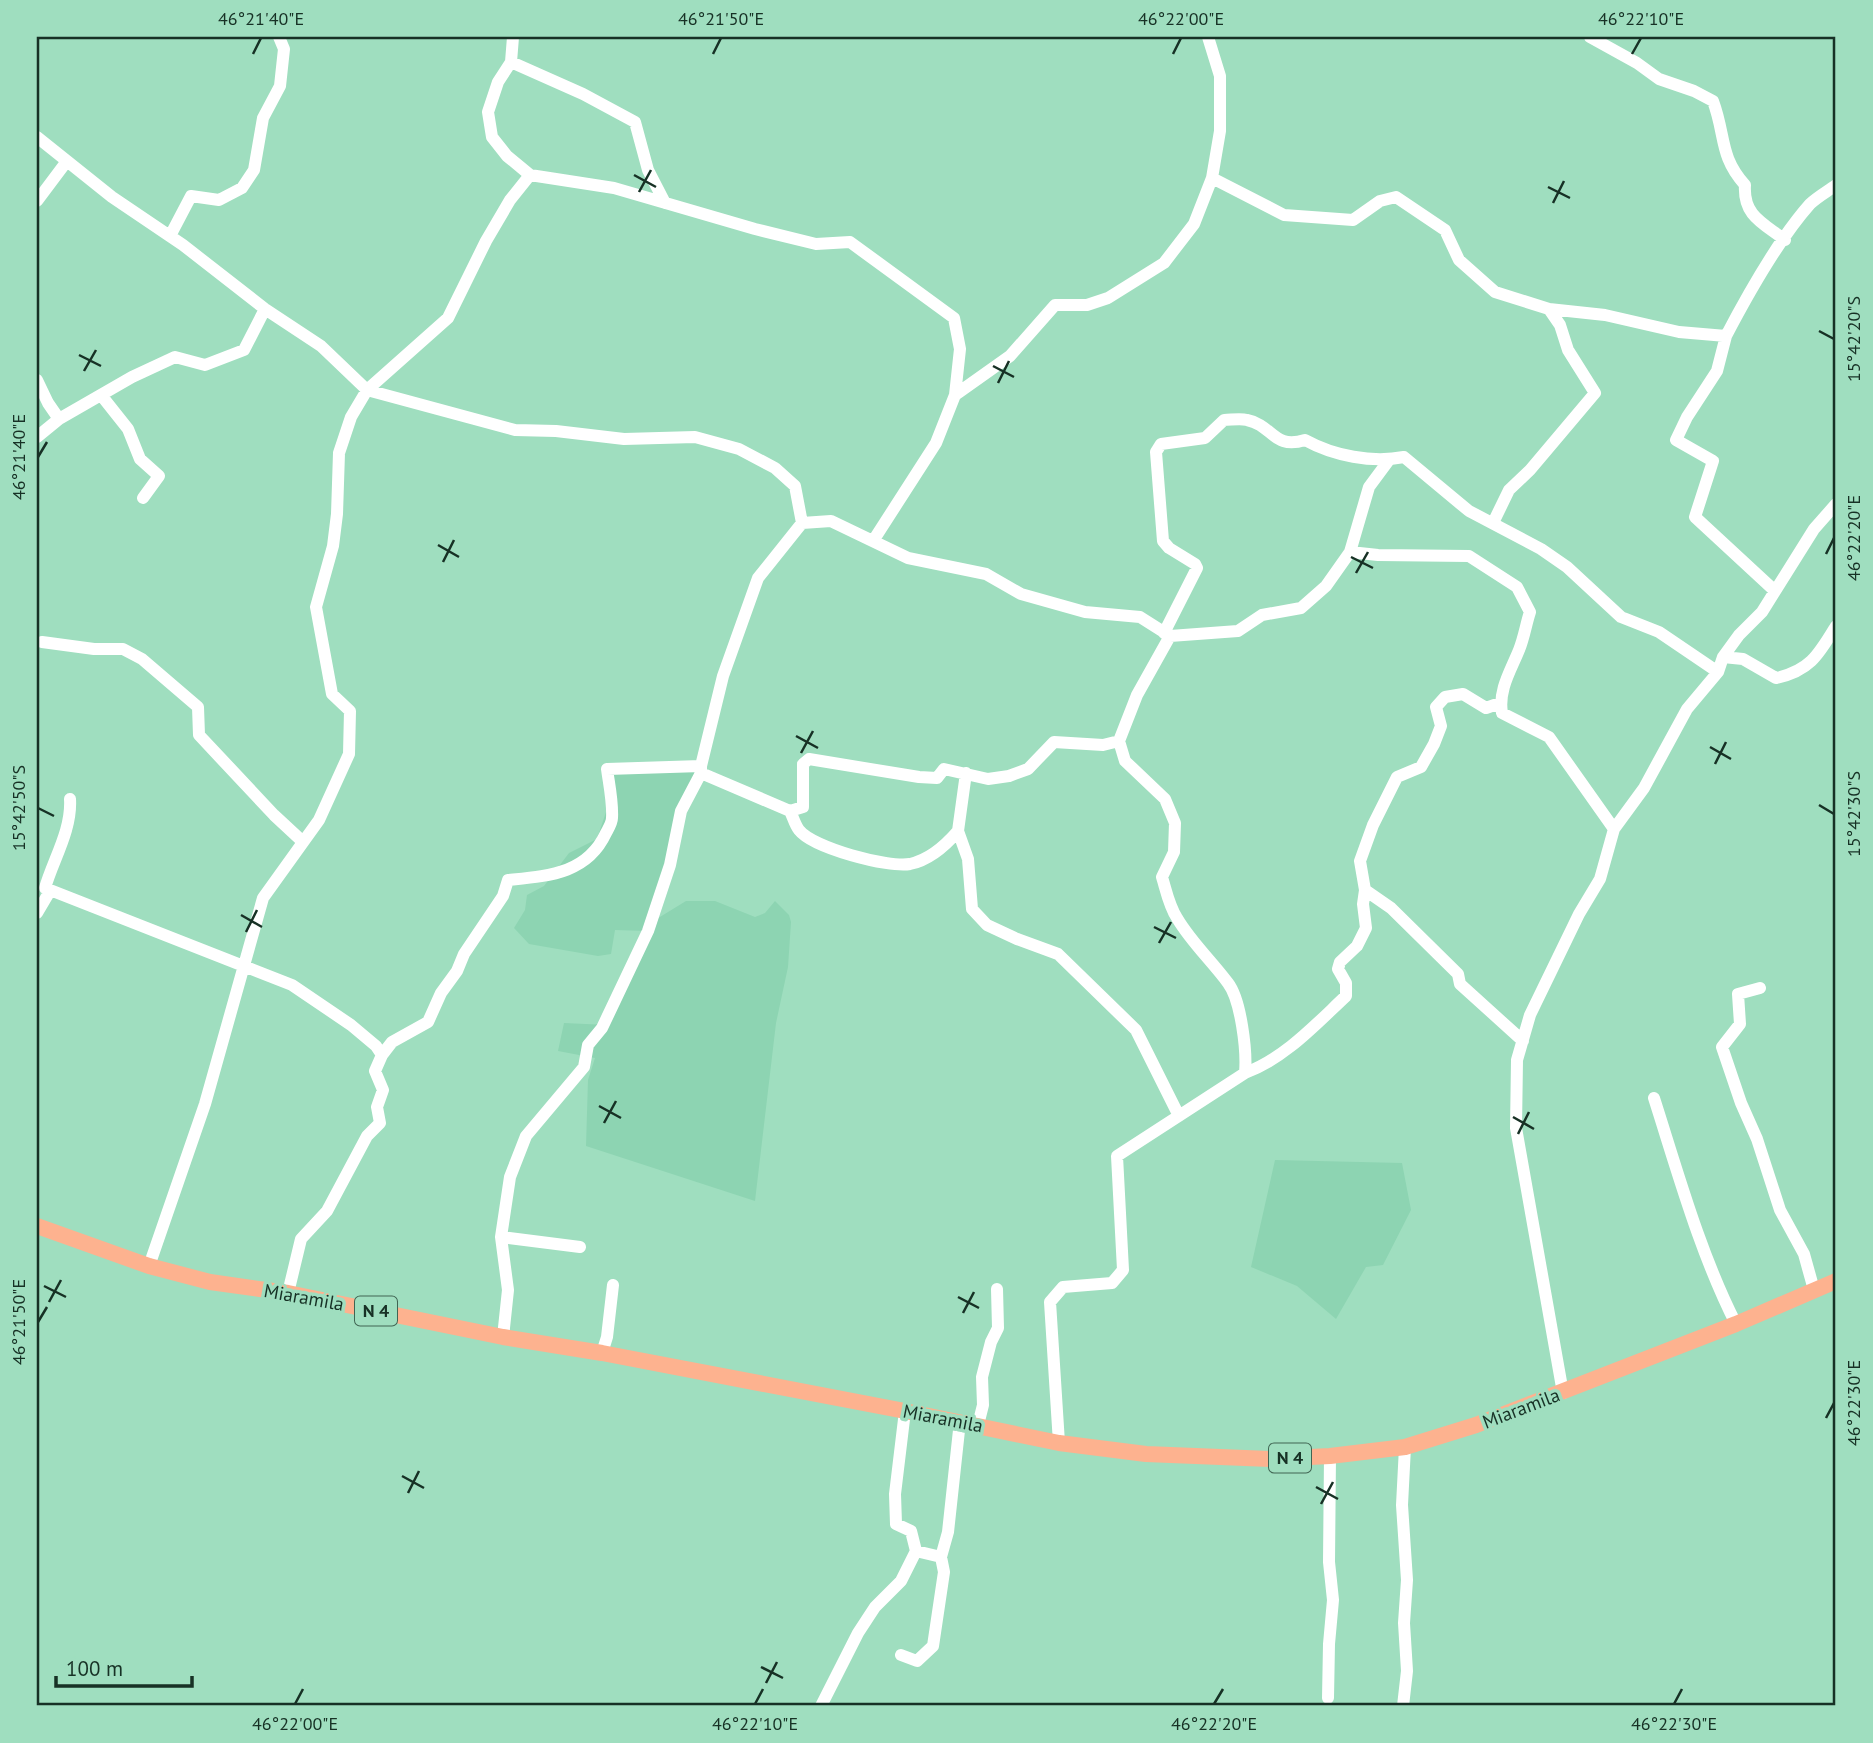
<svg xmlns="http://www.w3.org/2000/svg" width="1873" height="1743" viewBox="0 0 1873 1743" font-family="'PT Sans',sans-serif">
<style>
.built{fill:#8dd4b2}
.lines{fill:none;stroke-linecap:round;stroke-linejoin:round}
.minor{stroke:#fff;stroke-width:12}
.major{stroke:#fdb28f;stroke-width:16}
.ticks{fill:none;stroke:#173125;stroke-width:2.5}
.labels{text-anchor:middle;stroke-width:7;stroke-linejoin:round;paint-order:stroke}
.shield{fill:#9fdebf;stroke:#406553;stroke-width:2}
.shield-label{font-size:18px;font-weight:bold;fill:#173125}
.street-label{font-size:19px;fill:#173125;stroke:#9fdebf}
.neatline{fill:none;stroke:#173125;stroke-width:2.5}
.ticks-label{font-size:18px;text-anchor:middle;fill:#173125}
</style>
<rect width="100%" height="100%" fill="#9fdebf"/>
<path class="built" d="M612,765L701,773L681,811L648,931L615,930L611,954L598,956L529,944L514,928L525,910L527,895L544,886L569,853L597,839L610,800Z
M686,901H715L755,917L765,913L775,901L789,915L791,922L788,967L776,1023L755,1201L586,1146L588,1080L595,1058L558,1051L564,1023L607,1025L655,920Z
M1275,1160L1402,1163L1411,1210L1383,1265L1366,1267L1336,1319L1297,1286L1251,1267Z"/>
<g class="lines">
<path class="minor" d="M513,37L511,62L498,82L488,112L492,137L507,156L530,175L614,188L755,229L816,244L850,242L954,318L960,349L955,395L936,443L873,541
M1590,37L1637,63L1659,79L1694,91L1713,101C1726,136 1719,156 1745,185C1743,216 1763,223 1785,240
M511,62L583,94L635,122L648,170L665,203
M37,137L112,197L183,245L265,309L321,346L367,390L515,430L556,431L624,439L695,437L739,449L775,468L795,486L802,523L758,578L723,676L701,766V773L681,811L670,865L648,931L602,1028L588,1045L584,1067L526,1136L510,1177L501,1237L508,1290L503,1337
M1212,178L1284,215L1353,220L1380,201L1396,197L1445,230L1459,260L1495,292L1549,309L1605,315L1679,332L1726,336C1748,294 1778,240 1810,204C1817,197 1828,191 1836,185
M37,201L67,161
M170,236L191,196L219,200L242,188L254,170L263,118L280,86L284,49L279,37
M1726,336L1717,371L1687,417L1676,440L1713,461L1695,517L1775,591
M37,380L48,403L59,419
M101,395L128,429L140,459L159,476L143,498
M955,395L1010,356L1055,305H1087L1108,298L1164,263L1194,224L1212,178L1220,131V76L1208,37
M37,437L59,419L132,377L175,357L205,365L244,350L265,309
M802,523L831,521L908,558L986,574L1021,594L1085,612L1140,617L1170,636
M1493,523L1509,490L1530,470L1595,393L1568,350L1560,325L1549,309
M1350,552L1378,555L1469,556L1517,587L1530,612C1526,624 1524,638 1519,650C1511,670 1498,690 1502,713L1549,737L1614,829
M1164,633L1197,568L1195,564L1169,548L1163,541L1156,452L1161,444L1205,438L1224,420C1231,420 1240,418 1247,420C1273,425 1273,450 1305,440C1334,456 1372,463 1404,457L1469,511L1541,549L1567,567L1621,617L1659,632L1718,672
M42,642L94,649H123L142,659L198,707L199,735L274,815L302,841
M1723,657L1743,659L1776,678C1810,671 1819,654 1836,626
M1500,703L1486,708L1463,694L1445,697L1436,707L1441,726L1434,744L1421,767L1397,777L1373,825L1360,861L1365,890L1391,908L1458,974L1460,984L1523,1041
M701,773L790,811L803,807V764L809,759L919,777L937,778L944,769L988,779L1009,776L1028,769L1054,742L1103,745L1119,741
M966,773L958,831L968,859L972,909L987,925L1017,939L1058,954L1136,1030L1179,1116
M70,799C72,830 53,860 45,888L292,985L351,1025L376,1046L382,1055L375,1071L383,1090L377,1107L380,1123L367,1136L327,1211L301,1239L288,1293
M790,811C793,817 795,825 799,830C813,848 888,868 910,864C929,860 946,845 958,831
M37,913L50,891
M1760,988L1738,994L1740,1024L1722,1047L1741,1103L1757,1139L1780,1210L1804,1254L1814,1290
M382,1055L392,1042L428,1022L441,993L457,971L464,954L503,896L508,880C548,876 587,874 606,833C608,829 612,823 612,818C613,802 609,784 607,769L701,766
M1245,1073C1285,1058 1315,1025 1346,996V983L1338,969L1340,962L1357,946L1366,928L1363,904L1365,890
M1654,1098C1678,1173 1700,1253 1736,1324
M501,1237L580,1247
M149,1266L205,1104L263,898L319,820L349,754L350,711L332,694L316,607L333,546L337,514L339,453L351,417L367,390L448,318L486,241L510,200L530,175
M602,1353L607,1337L613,1285
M1563,1393L1516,1128L1517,1060L1530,1015L1579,914L1600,879L1614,829L1644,788L1687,709L1718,672L1723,657L1739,635L1762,612L1814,529L1836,504
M978,1425L983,1405L982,1377L991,1342L998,1328L997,1289
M1059,1443L1050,1302L1063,1287L1112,1283L1123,1270L1117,1156L1245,1073C1247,1051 1241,1000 1228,983C1211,960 1191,942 1177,918C1169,906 1166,890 1162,877L1174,852L1175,823L1165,799L1125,761L1119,741L1137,695L1170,636L1238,631L1262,615L1301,608L1326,586L1350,552L1369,487L1389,460
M941,1557L948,1532L960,1421
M901,1655L917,1661L933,1646L944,1572L941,1557L916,1551
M1328,1698L1329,1644L1333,1600L1329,1562L1330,1456
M821,1706L858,1633L875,1607L901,1581L916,1551L911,1531L896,1524L895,1494L905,1411
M1403,1706L1407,1671L1404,1623L1407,1580L1402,1505L1405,1447"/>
<path class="major" d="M37,1226L149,1266L210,1282L288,1293L503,1337L602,1353L905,1411L1059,1443L1146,1454L1270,1459L1330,1456L1405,1447L1476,1425L1736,1324L1836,1281"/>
</g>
<path class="ticks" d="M253,54L261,38M713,54L721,38M1173,54L1181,38M1632,54L1641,38M634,175L656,187M1548,187L1570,198M639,192L651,170M1553,203L1564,181M1819,331L1834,339M79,355L101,366M993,366L1014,377M84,371L96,350M998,383L1009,361M38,457L47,442M438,545L459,557M1826,554L1834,538M1351,557L1373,568M443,562L454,540M1356,573L1368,552M796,736L818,748M1710,747L1731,759M801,753L813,731M1715,764L1726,742M1819,805L1834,814M38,808L54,816M241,915L262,927M1154,927L1176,938M246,932L257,910M1159,943L1171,922M599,1106L621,1118M1513,1117L1534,1129M604,1123L616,1101M1518,1134L1529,1112M44,1286L66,1297M958,1297L979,1308M49,1302L61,1280M963,1313L974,1292M38,1322L47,1307M1826,1418L1834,1403M402,1476L424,1488M1316,1487L1338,1499M408,1493L419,1471M1321,1504L1333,1482M761,1667L783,1678M766,1683L777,1662M295,1704L303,1689M755,1704L763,1689M1214,1704L1223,1689M1674,1704L1682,1689"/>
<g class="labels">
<g class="shield">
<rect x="355" y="1296.5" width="42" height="29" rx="5"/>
<rect x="1269" y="1443.5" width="42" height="29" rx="5"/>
</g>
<g class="shield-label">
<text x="376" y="1317">N 4</text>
<text x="1290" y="1464">N 4</text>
</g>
<g class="street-label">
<text transform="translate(304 1297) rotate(10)" y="7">Miaramila</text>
<text transform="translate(1521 1408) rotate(-21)" y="7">Miaramila</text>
<text transform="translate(943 1418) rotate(11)" y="7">Miaramila</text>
</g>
</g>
<rect width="1873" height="1743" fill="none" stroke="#9fdebf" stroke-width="77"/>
<path d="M56 1676v10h136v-10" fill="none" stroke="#173125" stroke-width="3.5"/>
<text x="66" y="1676" font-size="21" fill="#173125" stroke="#9fdebf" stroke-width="5" paint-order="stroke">100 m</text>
<rect x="38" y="38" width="1796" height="1666" class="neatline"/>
<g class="ticks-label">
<text x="261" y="25">46°21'40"E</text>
<text x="721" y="25">46°21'50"E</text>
<text x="1181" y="25">46°22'00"E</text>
<text x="1641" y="25">46°22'10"E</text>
<text transform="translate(1854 339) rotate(-90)" y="6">15°42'20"S</text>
<text transform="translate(19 457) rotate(-90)" y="6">46°21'40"E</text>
<text transform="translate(1854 538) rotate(-90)" y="6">46°22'20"E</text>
<text transform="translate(19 808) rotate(-90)" y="6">15°42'50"S</text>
<text transform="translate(1854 814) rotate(-90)" y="6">15°42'30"S</text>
<text transform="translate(19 1322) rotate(-90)" y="6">46°21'50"E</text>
<text transform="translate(1854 1403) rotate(-90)" y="6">46°22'30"E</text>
<text x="295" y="1730">46°22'00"E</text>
<text x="755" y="1730">46°22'10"E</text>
<text x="1214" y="1730">46°22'20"E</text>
<text x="1674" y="1730">46°22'30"E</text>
</g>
</svg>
